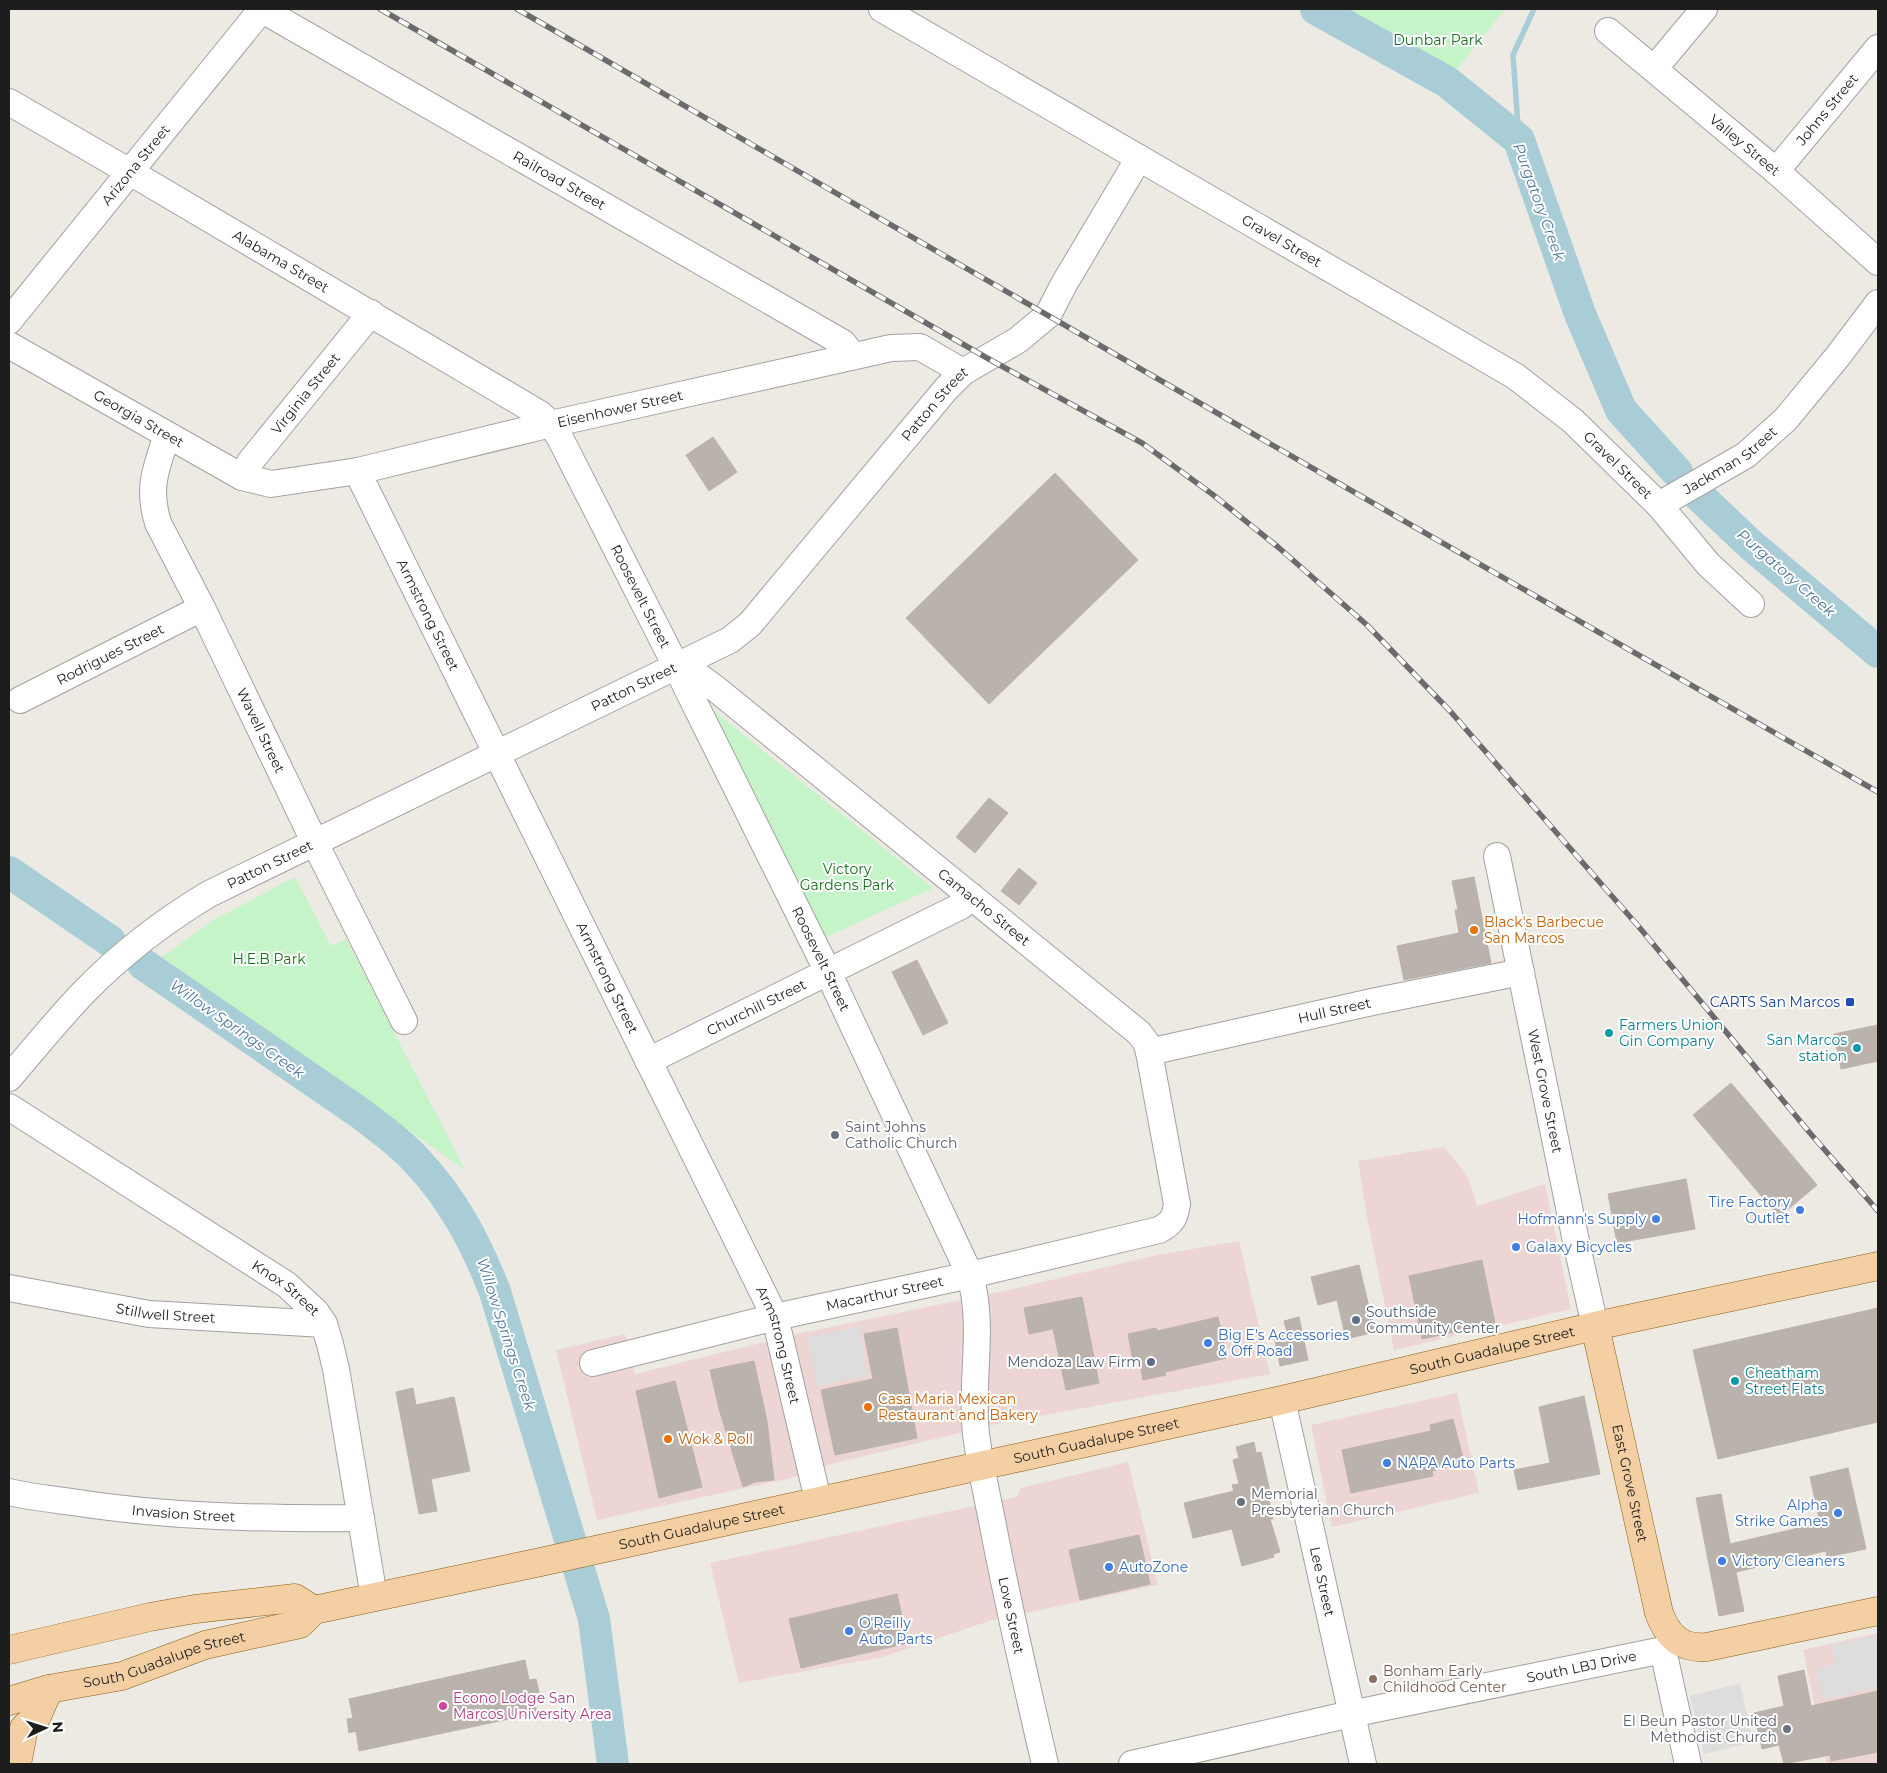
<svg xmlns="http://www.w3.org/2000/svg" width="1887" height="1773" viewBox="0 0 1887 1773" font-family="Montserrat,sans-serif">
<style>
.commercial{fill:#edd5d4}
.park{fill:#c4f4c7}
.parking{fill:#ddd}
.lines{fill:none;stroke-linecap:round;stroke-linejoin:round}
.stream{stroke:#a8cdd7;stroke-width:5.5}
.river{stroke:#a8cdd7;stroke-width:32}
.building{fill:#bab3ad;stroke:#bdb1a7}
.minor-casing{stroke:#a1a1a1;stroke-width:28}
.major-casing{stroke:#885d0e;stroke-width:29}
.minor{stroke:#fff;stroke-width:26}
.major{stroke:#f3cfa3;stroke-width:28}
.rail-casing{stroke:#6b6b6b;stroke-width:5.5}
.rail{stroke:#fff;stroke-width:4;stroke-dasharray:11;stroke-linecap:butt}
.food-dot{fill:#e8710a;stroke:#fff;stroke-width:2}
.transit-dot{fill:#1a4fb4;stroke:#fff;stroke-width:2}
.culture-dot{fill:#0f9aa8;stroke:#fff;stroke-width:2}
.worship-dot{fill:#6b7280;stroke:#fff;stroke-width:2}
.shop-dot{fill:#3f7fe0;stroke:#fff;stroke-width:2}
.service-dot{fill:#5c6f8a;stroke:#fff;stroke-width:2}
.education-dot{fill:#8d6e63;stroke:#fff;stroke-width:2}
.hotel-dot{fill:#d1479c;stroke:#fff;stroke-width:2}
.labels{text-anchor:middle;stroke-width:4;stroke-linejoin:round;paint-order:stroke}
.park-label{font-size:14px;fill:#16701b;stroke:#fff}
.street-label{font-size:14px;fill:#1d1d1d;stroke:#fff}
.food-label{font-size:14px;fill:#c56008;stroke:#fff;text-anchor:start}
.transit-label{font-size:14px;fill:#164399;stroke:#fff;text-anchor:end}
.culture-label{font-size:14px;fill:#0d838f;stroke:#fff;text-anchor:start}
.worship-label{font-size:14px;fill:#5b616d;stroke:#fff;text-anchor:start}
.shop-label{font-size:14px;fill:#366cbe;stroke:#fff;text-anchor:start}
.service-label{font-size:14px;fill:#4e5e75;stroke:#fff;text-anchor:start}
.education-label{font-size:14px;fill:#785e54;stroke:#fff;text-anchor:start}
.hotel-label{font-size:14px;fill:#b23c85;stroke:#fff;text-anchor:start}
.water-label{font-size:15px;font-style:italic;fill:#50779c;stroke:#fff}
</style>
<rect width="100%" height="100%" fill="#edeae4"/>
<path class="commercial" d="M1444,1147L1468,1177L1477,1206L1545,1184L1571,1309L1394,1350L1367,1217L1358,1161Z
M1239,1241L1270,1374L1001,1423L827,1465L791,1478L597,1520L556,1350L625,1334L635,1374L801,1333L1000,1292L1157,1255Z
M1457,1393L1479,1493L1332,1527L1311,1425Z
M1128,1462L1158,1585L992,1620L883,1657L739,1683L710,1563L1016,1497L1021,1488Z
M1878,1633V1764H1827L1803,1650Z"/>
<path class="park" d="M1318,9H1505L1447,82Z
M713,710L933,888L826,937Z
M295,877L331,946L346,939L465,1170L162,957L212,921Z"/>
<path class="parking" d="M859,1327L868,1376L817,1386L808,1337Z
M1878,1635V1688L1823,1700L1816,1669L1836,1663L1832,1645Z
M1740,1683L1753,1742L1704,1754L1690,1696Z"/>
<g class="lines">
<path class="stream" d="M1519,140L1513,55L1534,9"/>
<path class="river" d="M1316,9L1447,82L1519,140L1580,314L1621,410L1677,472
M1695,492L1751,545L1878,652
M9,872L110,941
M143,964L360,1113C379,1128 400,1142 416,1160C453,1199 476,1243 495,1292L594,1619L613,1764"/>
</g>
<path class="building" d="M713,437L737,472L709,491L686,455Z
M1055,473L1138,560L989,704L906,618Z
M989,798L1008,813L975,853L956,837Z
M1019,868L1037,883L1019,905L1001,891Z
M1474,877L1491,963L1404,980L1397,946L1459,933L1455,910H1458L1452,881Z
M917,960L948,1023L923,1035L892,972Z
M1878,1025V1061L1841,1069L1834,1034Z
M1731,1083L1817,1185L1779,1217L1693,1115Z
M1686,1179L1695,1229L1617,1243L1608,1194Z
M1482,1260L1495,1323L1422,1339L1409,1276Z
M1359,1265L1375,1332L1346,1339L1337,1300L1318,1305L1311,1277Z
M1082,1297L1099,1383L1066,1390L1053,1329L1029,1334L1024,1308Z
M1878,1308V1422L1718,1459L1693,1350Z
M1218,1317L1227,1358L1165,1372L1166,1375L1143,1380L1139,1360L1133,1361L1128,1334L1156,1328L1157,1331Z
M1299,1317L1308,1360L1280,1366L1274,1335L1287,1332L1284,1321Z
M897,1328L917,1438L835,1455L821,1390L873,1379L864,1334Z
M754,1361L767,1421L774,1480L755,1482L743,1487L719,1409L710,1370Z
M675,1381L702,1487L659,1498L636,1391Z
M413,1388L416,1405L454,1397L470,1471L431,1479L437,1511L419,1514L396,1392Z
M1584,1396L1600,1474L1518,1490L1514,1470L1550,1463L1539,1407Z
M1453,1419L1464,1462L1432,1471L1433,1476L1351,1493L1342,1450L1431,1431L1430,1425Z
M1254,1442L1256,1453L1261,1452L1271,1496H1268L1273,1519H1270L1280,1552L1273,1554L1274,1557L1242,1566L1232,1529L1193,1538L1184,1503L1234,1491L1232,1485L1239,1484L1233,1460L1239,1458L1236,1447Z
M1848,1468L1866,1549L1827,1557L1826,1551L1736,1572L1744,1611L1719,1616L1696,1498L1721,1494L1730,1544L1820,1523L1810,1477Z
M1139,1535L1150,1584L1080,1600L1069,1550Z
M897,1594L908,1643L801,1668L789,1619Z
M525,1660L529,1680L536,1679L539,1692L533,1694L537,1713L359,1751L356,1731L349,1733L347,1719L353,1718L349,1699Z
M1804,1670L1811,1706L1878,1691V1752L1831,1761L1830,1755L1784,1764L1779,1745L1762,1749L1754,1713L1784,1706L1778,1676Z"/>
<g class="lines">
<defs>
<g id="minor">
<path id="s1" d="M261,9L843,343L853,356"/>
<path id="s2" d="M882,9L1515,376L1573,421L1659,505L1708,564L1751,604"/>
<path id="s3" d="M1608,31L1776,171L1878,262"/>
<path d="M1654,69L1704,9"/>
<path id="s4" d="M9,102L130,172L540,414L551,424L560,438L676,666L828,972L970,1275C985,1327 970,1381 976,1434C980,1466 988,1499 994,1531C1009,1609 1027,1687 1045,1764"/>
<path id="s5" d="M1776,171L1878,48"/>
<path id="s6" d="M9,321L262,9"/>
<path id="s7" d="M9,345L242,477L271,484L358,471L551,424L891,348L920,347L963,372"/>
<path id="s8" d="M167,435C156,469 147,487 158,523L202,608L315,843L404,1021"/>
<path id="s9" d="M358,471L362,481L775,1317L818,1500"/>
<path id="s10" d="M242,477L250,462L371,313"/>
<path id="s11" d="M1659,505L1746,455L1786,419L1838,356L1878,303"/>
<path id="s12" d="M20,700L202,608"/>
<path id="s13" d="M1497,856L1577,1246L1595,1326"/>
<path id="s14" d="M1149,1052L1372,1002L1521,972"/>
<path id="s15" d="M648,1061L961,906L971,896"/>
<path id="s16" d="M9,1078C34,1049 58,1019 84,992C121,954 164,921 209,894L730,640L750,624L946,389L963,372L1018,340L1048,315L1064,284L1139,158"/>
<path id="s17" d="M9,1107L287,1285L316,1312L324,1324L330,1344L336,1369L374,1597"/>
<path id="s18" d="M9,1288L149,1314L324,1324"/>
<path id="s19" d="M593,1363L775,1317L970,1275L1159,1230C1172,1223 1175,1218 1177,1204L1149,1052L1146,1042L1139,1033L716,689L701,678L676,666"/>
<path id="s20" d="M1282,1400L1363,1764"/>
<path id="s21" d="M9,1492C30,1497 51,1499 72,1502C168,1517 264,1519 361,1518"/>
<path d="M1663,1650L1688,1764"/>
<path id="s22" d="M1132,1764L1351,1714L1663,1650L1673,1638"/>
</g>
<g id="major">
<path id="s23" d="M1595,1326L1659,1613C1668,1637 1681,1649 1707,1647L1878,1611"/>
<path d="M9,1650L150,1617L195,1609L295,1598L314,1610"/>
<path id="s24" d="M9,1701L49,1689L122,1676L205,1645L300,1624L314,1610L536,1563L1282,1400L1595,1326L1878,1266"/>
<path d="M17,1764L24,1728L37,1716L49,1689"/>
</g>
</defs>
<use href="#minor" class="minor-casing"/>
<use href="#major" class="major-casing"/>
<use href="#minor" class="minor"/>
<use href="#major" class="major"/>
<defs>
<path id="rail" d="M380,9L987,358L1142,443L1212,494L1278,547L1367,625L1450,711L1639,927L1810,1133L1878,1211
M517,9L1385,510L1878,792"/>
</defs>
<use href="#rail" class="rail-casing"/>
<use href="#rail" class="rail"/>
</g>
<g class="food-dot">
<circle cx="1474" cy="930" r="5"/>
<circle cx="868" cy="1407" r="5"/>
<circle cx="668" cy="1439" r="5"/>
</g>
<rect class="transit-dot" x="1845" y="997" width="10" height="10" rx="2.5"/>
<g class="culture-dot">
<circle cx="1609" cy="1033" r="5"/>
<circle cx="1857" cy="1048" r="5"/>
<circle cx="1735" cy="1381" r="5"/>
</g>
<g class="worship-dot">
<circle cx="835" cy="1135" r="5"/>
<circle cx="1241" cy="1502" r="5"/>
<circle cx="1787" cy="1729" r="5"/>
</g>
<g class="shop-dot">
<circle cx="1800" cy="1210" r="5"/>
<circle cx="1656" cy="1219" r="5"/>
<circle cx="1516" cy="1247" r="5"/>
<circle cx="1208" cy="1343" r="5"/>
<circle cx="1387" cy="1463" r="5"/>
<circle cx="1838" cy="1513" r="5"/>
<circle cx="1722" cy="1561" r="5"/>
<circle cx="1109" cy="1567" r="5"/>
<circle cx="849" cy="1631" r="5"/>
</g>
<g class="service-dot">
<circle cx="1356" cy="1320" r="5"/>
<circle cx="1151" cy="1362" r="5"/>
</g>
<circle class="education-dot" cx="1373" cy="1679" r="5"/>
<circle class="hotel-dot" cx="443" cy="1706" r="5"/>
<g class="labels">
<g class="park-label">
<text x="1438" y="45">Dunbar Park</text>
<text x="847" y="874">Victory<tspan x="847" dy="16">Gardens Park</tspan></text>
<text x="269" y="964">H.E.B Park</text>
</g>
<g class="street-label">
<text dy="5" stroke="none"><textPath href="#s5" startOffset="80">Johns Street</textPath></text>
<text dy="5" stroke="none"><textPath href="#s3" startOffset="178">Valley Street</textPath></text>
<text dy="5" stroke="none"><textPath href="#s6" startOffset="201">Arizona Street</textPath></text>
<text dy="5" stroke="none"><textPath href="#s1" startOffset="344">Railroad Street</textPath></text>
<text dy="5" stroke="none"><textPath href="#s2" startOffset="462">Gravel Street</textPath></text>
<text dy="5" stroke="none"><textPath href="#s4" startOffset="315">Alabama Street</textPath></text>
<text dy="5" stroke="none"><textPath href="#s10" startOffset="105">Virginia Street</textPath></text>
<text dy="5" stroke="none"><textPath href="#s16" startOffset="1166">Patton Street</textPath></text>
<text dy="5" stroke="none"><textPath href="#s7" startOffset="655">Eisenhower Street</textPath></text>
<text dy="5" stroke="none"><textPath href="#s7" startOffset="149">Georgia Street</textPath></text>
<text dy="5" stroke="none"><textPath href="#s11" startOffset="84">Jackman Street</textPath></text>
<text dy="5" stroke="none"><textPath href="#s2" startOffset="868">Gravel Street</textPath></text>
<text dy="5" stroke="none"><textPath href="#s4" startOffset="825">Roosevelt Street</textPath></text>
<text dy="5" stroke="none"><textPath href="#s9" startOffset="160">Armstrong Street</textPath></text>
<text dy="5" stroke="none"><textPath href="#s12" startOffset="101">Rodrigues Street</textPath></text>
<text dy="5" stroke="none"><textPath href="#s16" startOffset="746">Patton Street</textPath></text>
<text dy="5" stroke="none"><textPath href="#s8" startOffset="322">Wavell Street</textPath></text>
<text dy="5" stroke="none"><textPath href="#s16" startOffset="341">Patton Street</textPath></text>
<text transform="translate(984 907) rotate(39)" y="5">Camacho Street</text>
<text dy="5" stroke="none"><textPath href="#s4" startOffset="1230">Roosevelt Street</textPath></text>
<text dy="5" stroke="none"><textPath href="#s9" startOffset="565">Armstrong Street</textPath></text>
<text dy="5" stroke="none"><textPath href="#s15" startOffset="121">Churchill Street</textPath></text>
<text dy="5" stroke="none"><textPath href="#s14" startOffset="190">Hull Street</textPath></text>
<text dy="5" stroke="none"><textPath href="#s13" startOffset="240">West Grove Street</textPath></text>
<text dy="5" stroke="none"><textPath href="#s17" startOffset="331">Knox Street</textPath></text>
<text dy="5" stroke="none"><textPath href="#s19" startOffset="300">Macarthur Street</textPath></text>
<text dy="5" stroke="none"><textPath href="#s18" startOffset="159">Stillwell Street</textPath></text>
<text dy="5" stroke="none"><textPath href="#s9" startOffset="971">Armstrong Street</textPath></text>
<text dy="5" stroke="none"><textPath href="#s24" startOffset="1528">South Guadalupe Street</textPath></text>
<text dy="5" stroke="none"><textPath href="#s24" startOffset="1122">South Guadalupe Street</textPath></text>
<text dy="5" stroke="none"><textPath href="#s23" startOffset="161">East Grove Street</textPath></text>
<text dy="5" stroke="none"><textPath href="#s21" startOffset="176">Invasion Street</textPath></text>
<text dy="5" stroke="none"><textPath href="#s24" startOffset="718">South Guadalupe Street</textPath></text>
<text dy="5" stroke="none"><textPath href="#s20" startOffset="186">Lee Street</textPath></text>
<text dy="5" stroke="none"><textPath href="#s4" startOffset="1924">Love Street</textPath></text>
<text dy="5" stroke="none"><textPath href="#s24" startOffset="161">South Guadalupe Street</textPath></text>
<text dy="5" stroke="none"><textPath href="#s22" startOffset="460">South LBJ Drive</textPath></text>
</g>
<g class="food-label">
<text x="1484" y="927">Black's Barbecue<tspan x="1484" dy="16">San Marcos</tspan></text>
<text x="878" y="1404">Casa Maria Mexican<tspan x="878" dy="16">Restaurant and Bakery</tspan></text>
<text x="678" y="1444">Wok &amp; Roll</text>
</g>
<g class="transit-label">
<text x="1840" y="1007">CARTS San Marcos</text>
</g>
<g class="culture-label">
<text x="1619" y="1030">Farmers Union<tspan x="1619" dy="16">Gin Company</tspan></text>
<text x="1847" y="1045" text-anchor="end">San Marcos<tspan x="1847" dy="16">station</tspan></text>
<text x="1745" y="1378">Cheatham<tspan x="1745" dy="16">Street Flats</tspan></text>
</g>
<g class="worship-label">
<text x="845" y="1132">Saint Johns<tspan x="845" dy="16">Catholic Church</tspan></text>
<text x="1251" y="1499">Memorial<tspan x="1251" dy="16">Presbyterian Church</tspan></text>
<text x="1777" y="1726" text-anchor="end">El Beun Pastor United<tspan x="1777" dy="16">Methodist Church</tspan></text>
</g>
<g class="shop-label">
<text x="1790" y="1207" text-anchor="end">Tire Factory<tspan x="1790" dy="16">Outlet</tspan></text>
<text x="1646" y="1224" text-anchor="end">Hofmann's Supply</text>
<text x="1526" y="1252">Galaxy Bicycles</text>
<text x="1218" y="1340">Big E's Accessories<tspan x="1218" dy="16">&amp; Off Road</tspan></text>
<text x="1397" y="1468">NAPA Auto Parts</text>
<text x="1828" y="1510" text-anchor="end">Alpha<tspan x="1828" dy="16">Strike Games</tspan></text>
<text x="1732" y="1566">Victory Cleaners</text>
<text x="1119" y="1572">AutoZone</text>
<text x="859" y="1628">O'Reilly<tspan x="859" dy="16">Auto Parts</tspan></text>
</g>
<g class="service-label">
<text x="1366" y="1317">Southside<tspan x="1366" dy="16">Community Center</tspan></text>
<text x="1141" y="1367" text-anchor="end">Mendoza Law Firm</text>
</g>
<g class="education-label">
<text x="1383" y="1676">Bonham Early<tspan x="1383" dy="16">Childhood Center</tspan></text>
</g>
<g class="hotel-label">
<text x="453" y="1703">Econo Lodge San<tspan x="453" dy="16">Marcos University Area</tspan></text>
</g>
<g class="water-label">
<text transform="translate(1539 202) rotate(70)" y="5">Purgatory Creek</text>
<text transform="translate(1786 573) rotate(41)" y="5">Purgatory Creek</text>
<text transform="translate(237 1029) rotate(35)" y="5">Willow Springs Creek</text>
<text transform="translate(506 1334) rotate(72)" y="5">Willow Springs Creek</text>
</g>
</g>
<rect width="1887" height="1773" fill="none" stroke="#1d1d1d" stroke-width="20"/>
<g transform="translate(45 1728) rotate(86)" stroke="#ffffff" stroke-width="4" paint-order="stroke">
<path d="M0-4L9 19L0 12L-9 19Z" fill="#1d1d1d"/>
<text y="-8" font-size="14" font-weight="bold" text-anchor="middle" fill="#1d1d1d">N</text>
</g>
</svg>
